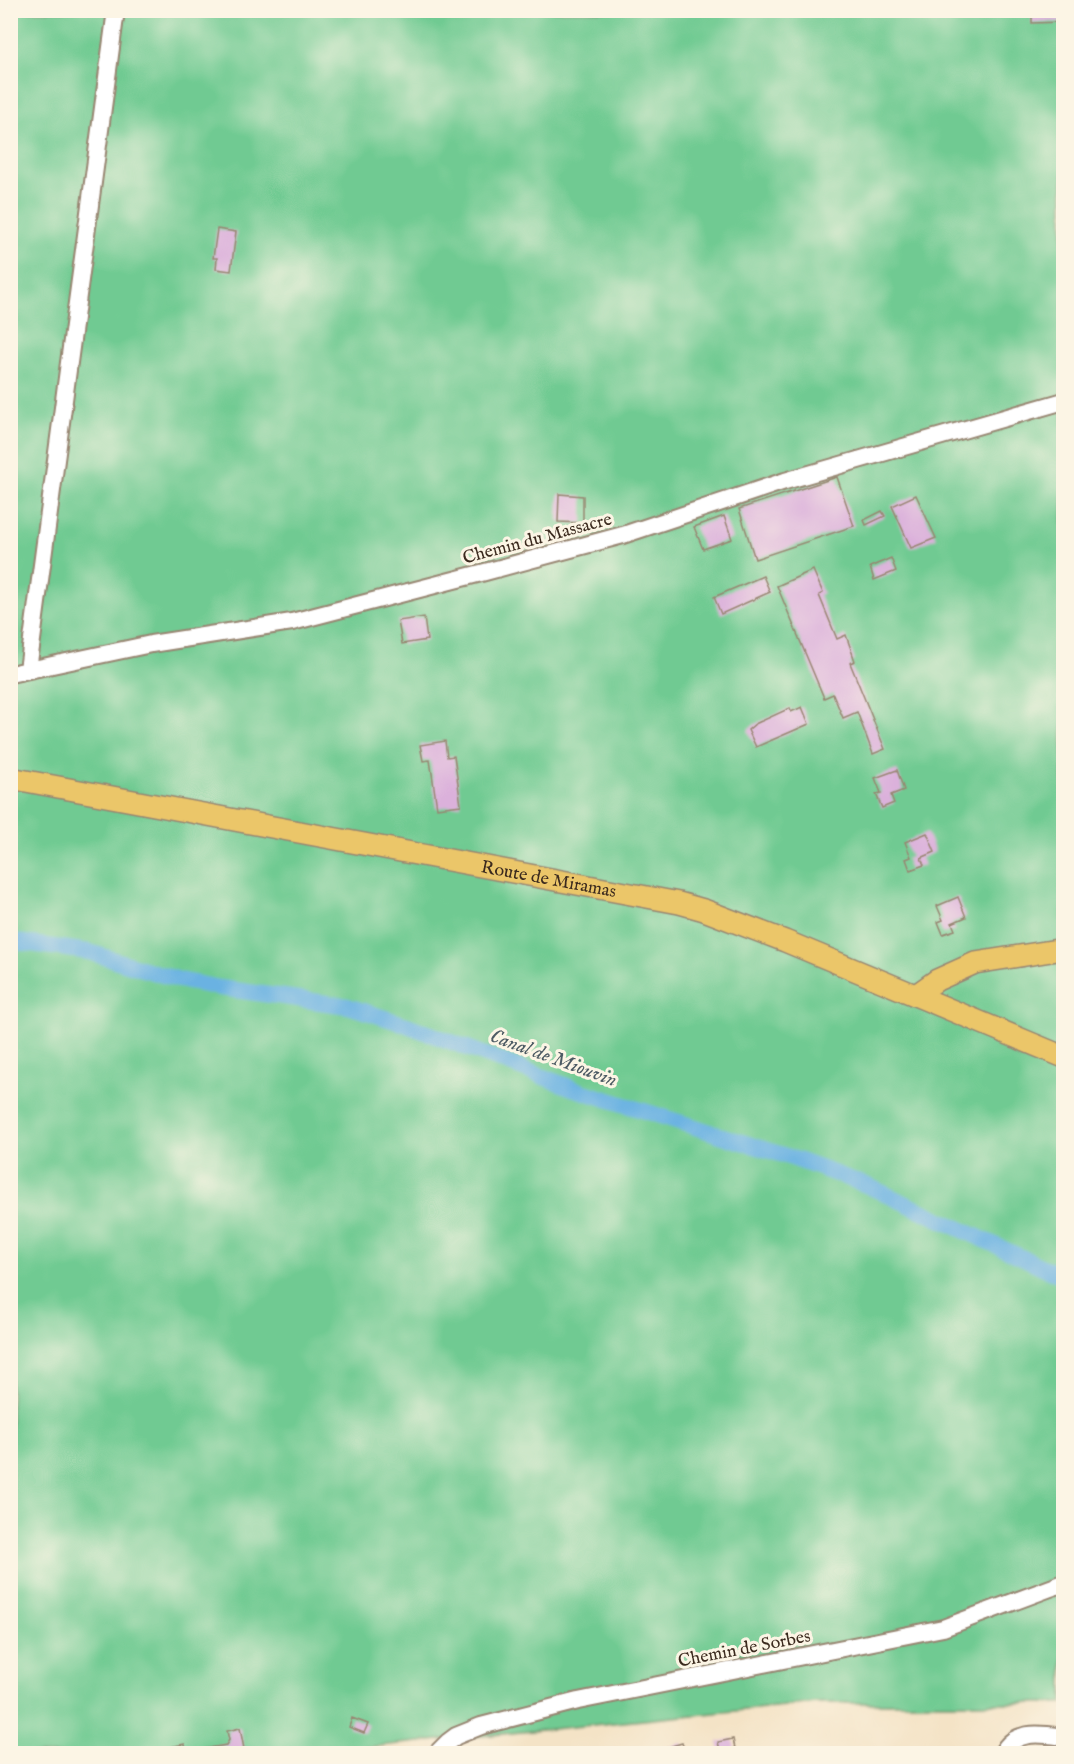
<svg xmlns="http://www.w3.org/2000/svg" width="1074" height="1764" viewBox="0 0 1074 1764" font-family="'IM FELL English',serif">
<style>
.green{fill:#70ca92;stroke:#567a58;stroke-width:1.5}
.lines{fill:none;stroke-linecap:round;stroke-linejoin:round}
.canal{stroke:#6bb2e2;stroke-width:16}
.building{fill:#dbb1db}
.minor-casing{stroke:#988672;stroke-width:20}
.major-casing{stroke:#988672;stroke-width:24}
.minor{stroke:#fff;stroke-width:16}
.major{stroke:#ebc669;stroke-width:21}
.labels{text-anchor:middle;stroke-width:6;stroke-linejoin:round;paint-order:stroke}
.street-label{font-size:18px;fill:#3b2a1e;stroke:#fcf5e5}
.water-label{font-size:20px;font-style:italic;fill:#4c5a63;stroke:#fcf5e5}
</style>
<rect width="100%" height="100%" fill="#fcf5e5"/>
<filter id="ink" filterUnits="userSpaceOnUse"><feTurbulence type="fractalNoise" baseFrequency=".0167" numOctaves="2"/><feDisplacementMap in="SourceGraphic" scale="12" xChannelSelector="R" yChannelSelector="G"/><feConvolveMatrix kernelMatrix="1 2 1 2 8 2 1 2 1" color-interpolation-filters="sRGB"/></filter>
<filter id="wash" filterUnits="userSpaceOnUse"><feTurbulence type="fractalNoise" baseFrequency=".008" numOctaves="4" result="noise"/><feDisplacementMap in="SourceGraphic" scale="24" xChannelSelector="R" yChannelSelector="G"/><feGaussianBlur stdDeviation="1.35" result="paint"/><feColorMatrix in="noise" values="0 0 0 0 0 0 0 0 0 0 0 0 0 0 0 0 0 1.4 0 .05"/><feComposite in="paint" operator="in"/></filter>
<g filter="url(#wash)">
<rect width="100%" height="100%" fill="#f4e3c6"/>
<path class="green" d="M11,11H1063V1703H816L297,1754H11Z"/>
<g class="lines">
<path class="canal" d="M10,941L89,952L179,980L220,988L348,1006L407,1025L575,1089L789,1157L866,1185L1064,1277"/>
</g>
<g id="blocks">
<path class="building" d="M1032,10H1064V22L1032,23Z
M217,229L236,232L231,271L216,269L217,258H213Z
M837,477L854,526L755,559L739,509Z
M559,494L583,496V523L558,522Z
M916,495L936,538L911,548L892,506Z
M882,511L885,516L866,525L864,520Z
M724,516L732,539L703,549L694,527Z
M891,558L896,571L874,580L870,567Z
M813,570L823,593L819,595L837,639L846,635L855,661L850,663L885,749L873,754L857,712L843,718L833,694L824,698L777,586Z
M763,576L770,592L721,614L714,597Z
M424,617L427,640L402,644L398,621Z
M802,707L809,724L756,747L748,730L755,724L790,708L791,712Z
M445,741L447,757L454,756L461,805L437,808L430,760L423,761L420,745Z
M897,770L904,790L891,795L894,803L882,808L876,794L881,793L875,778Z
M927,833L935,852L921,858L924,865L910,870L906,859L911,857L905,842Z
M958,897L966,917L952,923L955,930L943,934L938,922L943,920L937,906Z
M352,1718L368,1724L364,1733L349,1727Z
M240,1728L245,1754H197V1752L204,1751L203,1749L226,1745L229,1740L227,1731Z
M733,1739L736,1753L721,1754L718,1742Z
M682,1743L685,1751L679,1754H664L662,1749Z
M185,1744L186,1754H170L169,1747Z"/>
</g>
</g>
<g filter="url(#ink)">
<use href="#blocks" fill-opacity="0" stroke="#988672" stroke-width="1.5"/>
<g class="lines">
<defs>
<path id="minor" d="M28,670L116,10
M10,674L151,644L292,622L485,572L623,535L785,481L1064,401
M436,1754L448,1742L456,1736L481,1726L578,1701L943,1628L1064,1583
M1002,1754C1014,1729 1041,1734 1064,1737"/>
<g id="major">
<path id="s1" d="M10,778L679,903L704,910L785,941L1064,1057"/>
<path d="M916,995L937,980L975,963L1064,949"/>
</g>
</defs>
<use href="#minor" class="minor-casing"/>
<use href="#major" class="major-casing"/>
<use href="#minor" class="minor"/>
<use href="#major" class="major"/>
</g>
</g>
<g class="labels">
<g class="street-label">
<text transform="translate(537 538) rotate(-15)" y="6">Chemin du Massacre</text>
<text dy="6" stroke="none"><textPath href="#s1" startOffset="548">Route de Miramas</textPath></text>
<text transform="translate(744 1648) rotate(-11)" y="6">Chemin de Sorbes</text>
</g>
<g class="water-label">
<text transform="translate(554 1057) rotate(20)" y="7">Canal de Miouvin</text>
</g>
</g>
<rect width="1074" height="1764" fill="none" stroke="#fcf5e5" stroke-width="36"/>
</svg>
